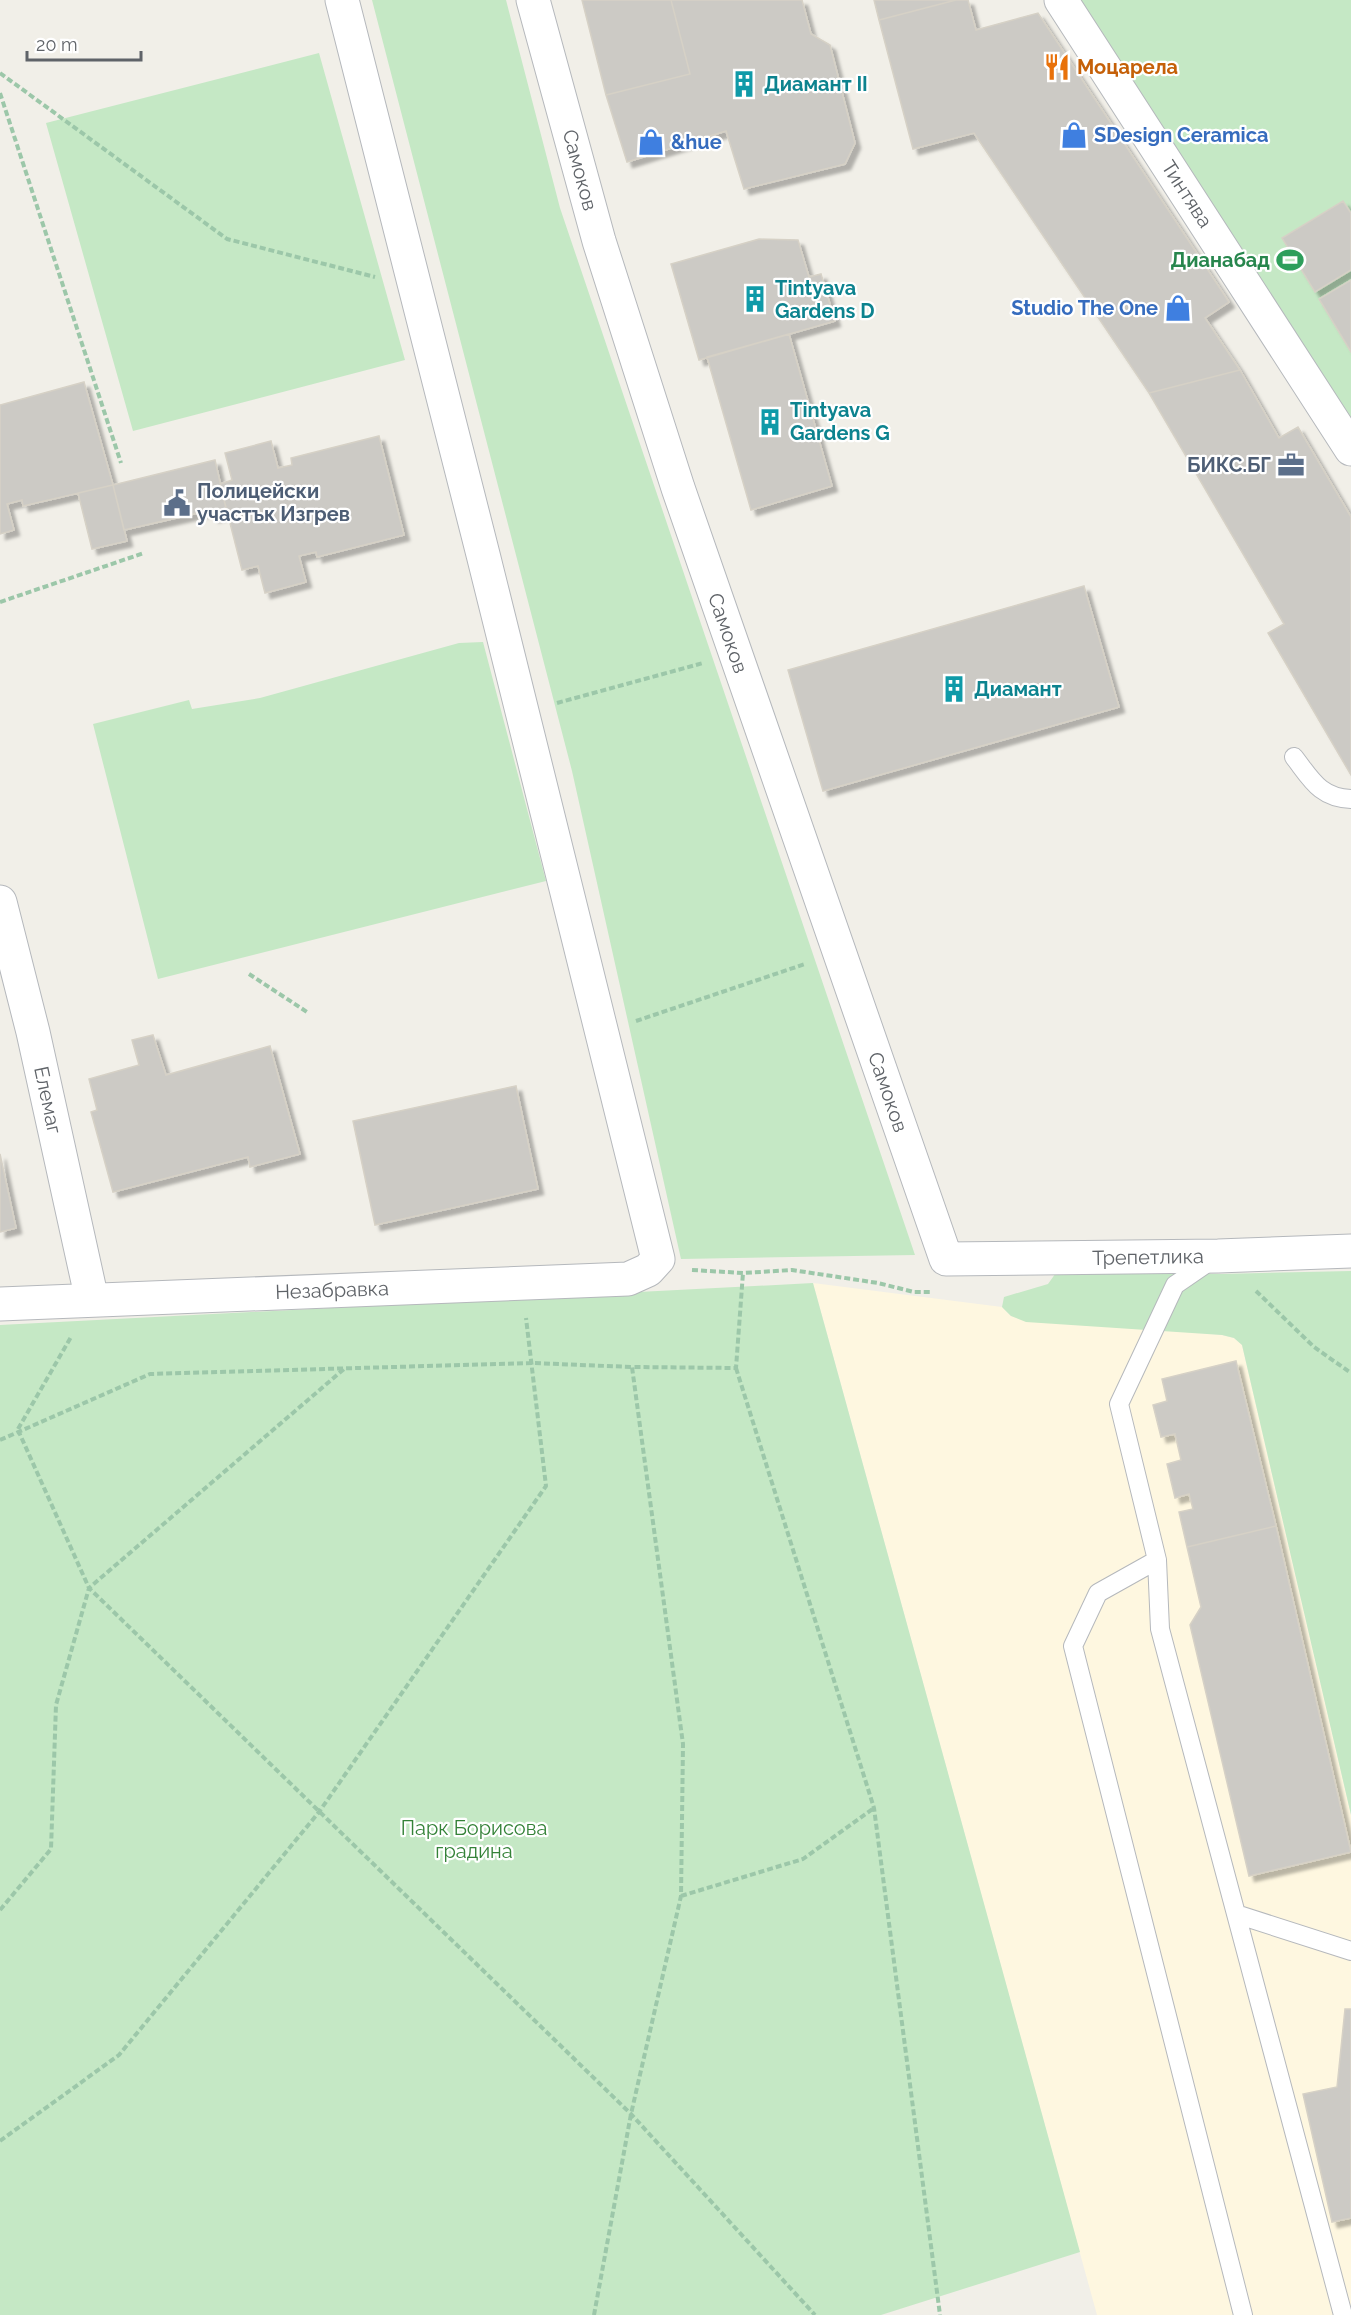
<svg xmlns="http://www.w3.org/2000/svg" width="1351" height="2315" viewBox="0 0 1351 2315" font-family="Raleway,sans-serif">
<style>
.commercial{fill:#fef7e0}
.green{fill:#c5e8c5}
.building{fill:#cccac5;stroke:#d6d1c6;stroke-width:1.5;filter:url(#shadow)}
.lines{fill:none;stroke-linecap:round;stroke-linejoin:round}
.service-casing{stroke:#b5b8bc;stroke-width:20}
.minor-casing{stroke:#b5b8bc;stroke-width:35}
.path{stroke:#9cc7a9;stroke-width:4;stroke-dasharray:6 3;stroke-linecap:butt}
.service{stroke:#fff;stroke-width:18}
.minor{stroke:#fff;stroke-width:33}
.labels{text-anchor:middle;stroke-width:4.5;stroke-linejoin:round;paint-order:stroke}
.food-label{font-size:20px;font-weight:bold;fill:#c56008;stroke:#fff;text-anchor:start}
.culture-label{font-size:20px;font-weight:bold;fill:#0d838f;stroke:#fff;text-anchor:start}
.shop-label{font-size:20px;font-weight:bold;fill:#366cbe;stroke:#fff;text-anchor:start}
.street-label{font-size:20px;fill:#5f6368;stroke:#fff}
.leisure-label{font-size:20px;font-weight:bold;fill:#27864d;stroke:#fff;text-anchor:end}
.service-label{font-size:20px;font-weight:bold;fill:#4e5e75;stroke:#fff;text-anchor:end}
.park-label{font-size:20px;fill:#348238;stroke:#fff}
</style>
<defs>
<filter id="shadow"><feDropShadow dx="5.5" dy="5.5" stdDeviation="1.5" flood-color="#0004"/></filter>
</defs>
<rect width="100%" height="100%" fill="#f1efe8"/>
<path class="commercial" d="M813,1283L1002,1307L1011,1316L1222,1335L1234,1338L1242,1345L1351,1815V2315H1097Z"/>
<path class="green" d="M372,0H506L560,208L915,1255L681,1259L572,771Z
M1061,0H1351V449Z
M319,53L405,360L133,431L46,123Z
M483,642L546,881L158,979L93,724L189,700L192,709L260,698L459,643Z
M1058,1270L1221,1274L1351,1271V1815L1242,1345L1234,1338L1222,1335L1026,1322L1011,1316L1002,1307L1004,1297L1048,1284Z
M813,1283L1080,2252L881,2315H0V1325Z"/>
<path class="building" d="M582,0H671L690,74L606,95Z
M671,0H802L811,34L830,45L855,143L845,164L744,189L726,131L627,162L606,95L690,74Z
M874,0H956L879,20Z
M956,0H968L976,30L1038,13L1229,302L1205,318L1240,370L1149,393L974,133L913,149L879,20Z
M1343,201L1351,213V270L1315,292L1282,238Z
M759,239L798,240L809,277L821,274L835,321L699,360L671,264Z
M1351,280V352L1319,299Z
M789,334L832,486L751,510L707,357Z
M1240,370L1279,438L1298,427L1351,517V775L1268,633L1284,624L1149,393Z
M84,382L113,485L23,506L22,500L7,504L14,530L0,534V405Z
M379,436L404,535L317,557L316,552L299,556L306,582L265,593L258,566L242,570L220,484L232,480L225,453L271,441L278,468L292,465L291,458Z
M215,460L227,513L213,517L211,510L124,530L113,485Z
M113,485L127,541L92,549L78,493Z
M1084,586L1119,707L823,791L788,670Z
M153,1035L166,1075L270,1046L300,1154L250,1167L248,1157L113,1192L91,1112L97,1110L89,1079L139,1065L132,1040Z
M516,1086L538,1189L375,1225L353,1121Z
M0,1154L16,1228L0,1232Z
M1236,1361L1276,1526L1187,1547L1179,1512L1193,1509L1189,1494L1175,1498L1167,1464L1181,1460L1175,1434L1161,1437L1153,1405L1167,1401L1162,1379Z
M1276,1526L1351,1852L1249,1876L1190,1625L1201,1607L1187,1547Z
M1345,2009H1351V2218L1332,2222L1303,2094L1337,2087Z"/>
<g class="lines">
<defs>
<path id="service" d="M1294,757C1311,779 1320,798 1351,799
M1213,1259L1175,1285L1119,1404L1157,1560L1160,1629L1343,2315
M1157,1560L1098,1593L1073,1646L1243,2315
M1236,1914L1351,1951"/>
<path id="minor" d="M533,0L599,241L678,488L946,1259L1218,1256L1351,1251
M1061,0L1351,449
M0,902L33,1032L92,1300
M0,1304L628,1279L648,1270L658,1259C556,839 449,419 342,0"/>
</defs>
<use href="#service" class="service-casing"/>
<use href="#minor" class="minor-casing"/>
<path class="path" d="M0,73L227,239L375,277
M0,93L121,463
M0,602L144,553
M557,703L703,663
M249,974L307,1012
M636,1021L805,964
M692,1270L743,1273L792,1270L878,1283L914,1292H931
M1256,1291L1314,1347L1351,1373
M736,1368L874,1808L940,2315
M18,1429L71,1337
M18,1430L89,1588L631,2114L815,2315
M0,1440L150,1374L532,1363L632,1367
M681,1896L803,1859L874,1808
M0,1910L51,1849L56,1705L89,1588L344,1369
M0,2141L119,2055L319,1812L546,1486L526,1318
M594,2315L631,2114L681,1896L683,1744L632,1367L736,1368L743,1273"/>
<use href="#service" class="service"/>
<use href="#minor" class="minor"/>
</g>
<defs>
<symbol id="restaurant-bare" viewBox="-9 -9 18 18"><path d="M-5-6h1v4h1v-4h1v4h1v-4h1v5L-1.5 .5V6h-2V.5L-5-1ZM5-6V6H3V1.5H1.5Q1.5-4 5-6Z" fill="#e8710a" stroke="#fff" stroke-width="2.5" paint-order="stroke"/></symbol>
<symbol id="building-bare" viewBox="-9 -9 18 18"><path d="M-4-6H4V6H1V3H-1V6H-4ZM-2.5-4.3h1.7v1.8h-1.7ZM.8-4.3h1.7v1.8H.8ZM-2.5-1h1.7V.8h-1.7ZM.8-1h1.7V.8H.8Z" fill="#0f9aa8" stroke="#fff" stroke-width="2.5" paint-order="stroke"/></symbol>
<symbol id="shop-bare" viewBox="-9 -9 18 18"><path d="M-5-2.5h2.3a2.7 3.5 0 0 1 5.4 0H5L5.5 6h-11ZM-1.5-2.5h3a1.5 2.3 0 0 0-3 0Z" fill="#3f7fe0" stroke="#fff" stroke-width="2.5" paint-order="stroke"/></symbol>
<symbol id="stadium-bare" viewBox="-9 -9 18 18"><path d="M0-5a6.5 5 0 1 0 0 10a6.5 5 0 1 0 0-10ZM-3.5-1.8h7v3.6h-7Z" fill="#2e9e5b" stroke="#fff" stroke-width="2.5" paint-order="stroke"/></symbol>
<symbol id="office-bare" viewBox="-9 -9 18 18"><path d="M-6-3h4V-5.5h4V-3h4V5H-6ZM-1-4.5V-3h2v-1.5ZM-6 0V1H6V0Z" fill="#5c6f8a" stroke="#fff" stroke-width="2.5" paint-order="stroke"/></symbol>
<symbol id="civic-bare" viewBox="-9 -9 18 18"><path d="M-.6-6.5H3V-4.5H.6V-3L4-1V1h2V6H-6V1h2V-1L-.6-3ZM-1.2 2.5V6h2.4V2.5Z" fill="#5c6f8a" stroke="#fff" stroke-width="2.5" paint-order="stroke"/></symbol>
</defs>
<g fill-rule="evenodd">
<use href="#restaurant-bare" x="1038" y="48" width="38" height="38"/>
<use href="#building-bare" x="725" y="65" width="38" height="38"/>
<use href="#shop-bare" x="1055" y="116" width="38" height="38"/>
<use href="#shop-bare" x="632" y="123" width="38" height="38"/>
<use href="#stadium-bare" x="1271" y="241" width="38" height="38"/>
<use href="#building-bare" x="736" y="280" width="38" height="38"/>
<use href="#shop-bare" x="1159" y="289" width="38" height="38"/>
<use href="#building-bare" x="751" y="403" width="38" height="38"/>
<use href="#office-bare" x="1272" y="446" width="38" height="38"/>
<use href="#civic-bare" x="158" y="484" width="38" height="38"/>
<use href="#building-bare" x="935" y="670" width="38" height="38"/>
</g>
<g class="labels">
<g class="food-label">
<text x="1077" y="74">Моцарела</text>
</g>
<g class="culture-label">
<text x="764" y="91">Диамант II</text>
<text x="775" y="295">Tintyava<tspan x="775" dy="23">Gardens D</tspan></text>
<text x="790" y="417">Tintyava<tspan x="790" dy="23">Gardens G</tspan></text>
<text x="974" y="696">Диамант</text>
</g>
<g class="shop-label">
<text x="1094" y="142">SDesign Ceramica</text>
<text x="671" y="149">&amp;hue</text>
<text x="1158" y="315" text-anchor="end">Studio The One</text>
</g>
<g class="street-label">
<text transform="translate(580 170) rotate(75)" y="7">Самоков</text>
<text transform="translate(1187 194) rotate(57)" y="7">Тинтява</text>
<text transform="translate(728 633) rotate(71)" y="7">Самоков</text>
<text transform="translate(888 1092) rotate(71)" y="7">Самоков</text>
<text transform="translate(48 1100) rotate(78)" y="7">Елемаг</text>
<text transform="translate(1148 1257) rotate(-1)" y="7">Трепетлика</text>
<text transform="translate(332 1290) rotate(-2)" y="7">Незабравка</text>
</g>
<g class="leisure-label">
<text x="1270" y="267">Дианабад</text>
</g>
<g class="service-label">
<text x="1271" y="472">БИКС.БГ</text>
<text x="197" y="498" text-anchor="start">Полицейски<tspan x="197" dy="23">участък Изгрев</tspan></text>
</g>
<g class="park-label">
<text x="474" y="1835">Парк Борисова<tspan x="474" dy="23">градина</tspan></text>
</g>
</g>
<path d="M27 51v9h114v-9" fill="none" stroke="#5f6368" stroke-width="3"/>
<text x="36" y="51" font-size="18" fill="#5f6368" stroke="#ffffff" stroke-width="4.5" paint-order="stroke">20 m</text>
</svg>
